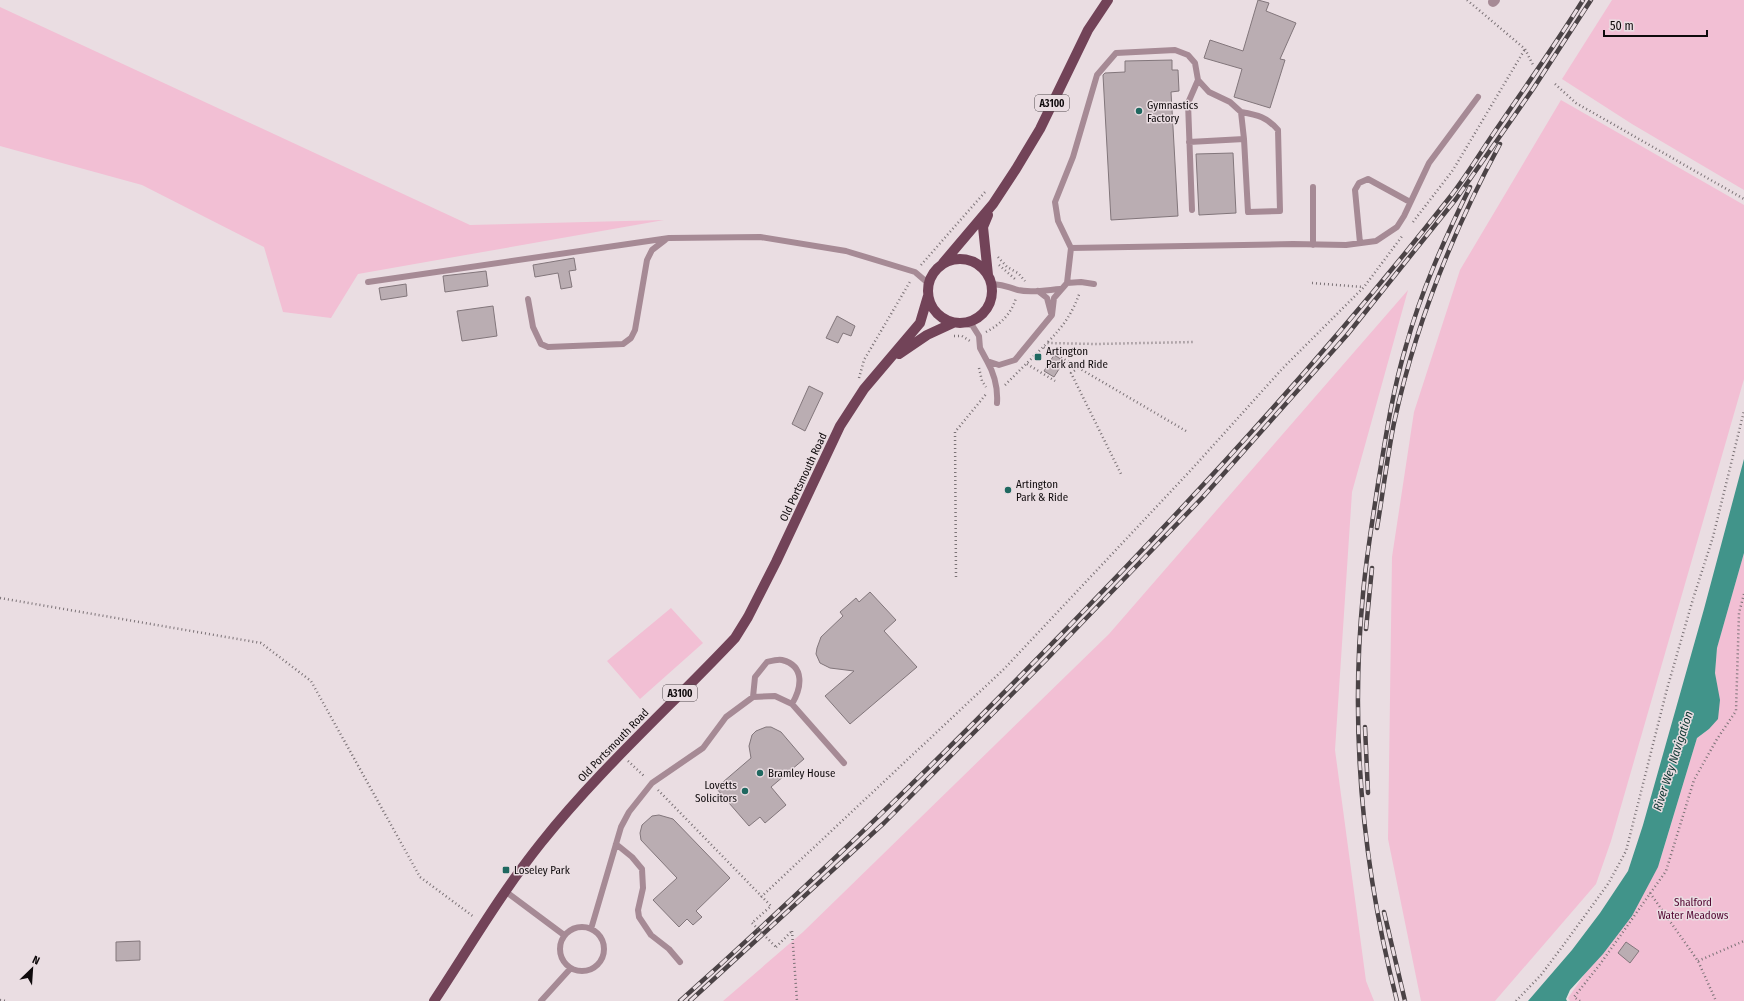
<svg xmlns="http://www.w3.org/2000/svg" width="1744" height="1001" viewBox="0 0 1744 1001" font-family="'Fira Sans Condensed',sans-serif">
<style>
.green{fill:#f2bfd4}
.water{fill:#41948a}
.building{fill:#baadb2;stroke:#82767b}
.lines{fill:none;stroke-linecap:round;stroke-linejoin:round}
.path{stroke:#7b7276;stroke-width:2.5;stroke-dasharray:1 3;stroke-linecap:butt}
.lane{stroke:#a68a95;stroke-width:6}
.street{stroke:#a68a95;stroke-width:10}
.primary{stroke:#724358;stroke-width:10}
.rail-casing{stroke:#4b4346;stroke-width:4.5}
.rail{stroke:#eadde2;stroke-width:3;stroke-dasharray:9;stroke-linecap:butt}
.path-bridge{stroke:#7b7276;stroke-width:2.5;stroke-dasharray:1 3;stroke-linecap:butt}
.poi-dot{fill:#1f6860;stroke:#eadde2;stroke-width:1.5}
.labels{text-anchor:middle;stroke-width:3;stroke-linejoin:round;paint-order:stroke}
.shield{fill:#eadde2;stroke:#51494c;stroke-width:1}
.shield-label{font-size:10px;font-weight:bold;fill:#0f0a0c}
.poi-label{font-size:11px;fill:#0f0a0c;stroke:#eadde2;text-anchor:start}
.street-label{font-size:11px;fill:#0f0a0c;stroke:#eadde2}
.park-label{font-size:11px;fill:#530833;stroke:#eadde2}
.water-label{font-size:12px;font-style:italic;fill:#0d3631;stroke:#eadde2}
</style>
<rect width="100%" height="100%" fill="#eadde2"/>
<path class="green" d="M1612,0H1744V190L1632,124L1562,79Z
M0,7L470,225L664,220L358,274L331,318L283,312L264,247L142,185L0,146Z
M1561,100L1744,205V379L1611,841L1596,884L1495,1001H1421L1388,839L1392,557L1414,412L1460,270Z
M1408,290L1352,492L1335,750L1366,981L1374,1001H723L803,932L1109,634Z
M1744,553V1001H1570L1568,998L1624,918L1660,861L1697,738L1709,729L1717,685L1715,673L1717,648Z
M671,608L703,643L640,699L607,661Z"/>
<path class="water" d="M1744,459V553L1717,648L1715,673L1720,700L1718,719L1709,729L1697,738L1658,867L1632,916L1603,954L1570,990L1566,999L1567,1001H1528L1572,950L1600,913L1628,871L1643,825L1704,609Z"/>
<path class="building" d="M1258,0L1269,3L1266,11L1296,23L1280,59L1285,60L1270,108L1234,97L1242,69L1204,58L1210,40L1243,51Z
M1172,60V70H1178L1179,91L1171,92L1178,216L1111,220L1103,75L1105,73L1125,72V61Z
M1233,153L1236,213L1199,215L1196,154Z
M574,258L576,270L569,271L572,287L561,289L558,273L535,277L533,265Z
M486,271L488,286L445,292L443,276Z
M406,284L407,296L381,300L379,288Z
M493,306L497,336L462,341L457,311Z
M837,316L855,326L851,336L843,333L838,343L826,338Z
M1054,355L1064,361L1054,377L1044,371Z
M809,386L823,393L805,431L792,424Z
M870,592L896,620L884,631L917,667L850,724L825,696L854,671L830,668L820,663L816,654L817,648L821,637L843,616L840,612L856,598L859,602Z
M766,727H771L781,732L804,759L771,787L786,805L765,823L760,817L749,826L716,788L751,758L749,746L752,735L756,731Z
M659,815L673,819L730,878L696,911L702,917L693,925L687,919L679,927L653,900L677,878L641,840L640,833L642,825L652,816Z
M140,941V960L116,961V942Z
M1626,942L1639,951L1630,963L1618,953Z"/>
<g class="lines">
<path class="path" d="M1467,0L1525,49L1533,65
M1555,84L1576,103L1744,199
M1413,222L1453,170L1525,49
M998,257L1007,267L1018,273L1025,281
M921,265L985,192
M999,265L1015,279
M1312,283L1363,287
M986,332C1001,324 1011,314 1016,298
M954,336H962L970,341
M1048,342C1064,325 1072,314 1080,292
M1027,364L1055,381
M979,368L982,381L986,387
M1078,368L1071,373L1122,476
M859,378L864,360L911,280
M1005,385L1043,347
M1186,431L1043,347L1047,343L1097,344L1194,342
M956,577L955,432L987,393
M0,598L261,643L311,681L420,877L474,917
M628,761L645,777
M658,790L771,906L752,923
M1650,893L1698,961L1716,1001
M761,897L1004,669L1191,470L1283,368L1364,287L1403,235
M792,931L797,1001
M776,947L792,931
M1698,961L1744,941
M0,1000L6,1001
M1516,1001L1541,975L1562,947L1608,884L1626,851L1667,689L1693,599L1713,537L1744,411
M1580,1001L1574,997L1601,963L1666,871L1694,780L1717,739L1736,711L1739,613L1744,594"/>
<path class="lane" d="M1189,142L1244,139
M1192,210L1188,103L1198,80
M1360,243L1355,190L1359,183L1368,179L1410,202
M1313,245V187
M1071,248L1293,244L1346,245L1376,241L1397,227L1404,216L1429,163L1478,97
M368,282L669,238L760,237L846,251L915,272L929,284
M1067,283L1081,282L1094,284
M993,284C1006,285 1007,287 1018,290C1031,293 1047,290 1060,289
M1038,291L1047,298L1051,313
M528,299L533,327L541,344L548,347L623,344L631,338L635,330L647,260L652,250L665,240
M965,324L972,325L979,336L980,348L987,361L999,365L1015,360L1052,315L1054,298L1067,283L1071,248L1058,221L1055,202L1073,157L1097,75L1116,53L1175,50L1188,55L1195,63L1198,80L1209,92L1230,102L1241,112L1244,139L1248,212L1280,211L1278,130C1267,117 1258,115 1241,112
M987,361C995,375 998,388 997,403
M753,697L755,677L767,662C771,661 778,659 782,660C806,666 801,689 792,704
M616,844L632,857L642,869L643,888L638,910L639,917L651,935L669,949L680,962
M505,891L564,935
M560 949a22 22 0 1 1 44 0a22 22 0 1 1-44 0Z
M591,929L621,827L629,812L652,783L703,748L726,717L753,697L775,696L792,704L844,763
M541,1001L570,969"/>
<path class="street" d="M1493,2L1495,0"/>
<path class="primary" d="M928 291a32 32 0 1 1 64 0a32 32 0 1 1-64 0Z
M943,263L993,204L1016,169L1040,129L1088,30L1108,0
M988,275L983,227L988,215
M899,354L927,335L953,323
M434,1001C469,948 501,893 541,843C600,769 671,706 735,638L748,617L776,562L840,426L864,389L920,323L928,296"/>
<defs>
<path id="rail" d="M1377,528C1383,493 1387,458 1394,423C1415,326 1453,231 1500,144
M1366,629L1372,568
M1365,727L1368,793
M1384,912L1405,1001
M680,1001C834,863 981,719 1123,570C1237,451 1348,327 1450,197C1468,174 1483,148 1500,124C1528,83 1557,42 1583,0
M690,1001L884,823L1045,661L1203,497L1347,335L1456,199L1533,89L1591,0
M1397,1001C1363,869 1350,730 1363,594C1366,559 1372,524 1377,490C1385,441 1392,393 1406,346C1421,291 1445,238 1470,187"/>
</defs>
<use href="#rail" class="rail-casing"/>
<use href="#rail" class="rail"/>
<path class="path-bridge" d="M752,923L776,947"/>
</g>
<g class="poi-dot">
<circle cx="1139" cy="111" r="4"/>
<rect x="1034" y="353" width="8" height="8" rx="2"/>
<circle cx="1008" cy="490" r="4"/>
<circle cx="760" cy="773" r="4"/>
<circle cx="745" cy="791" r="4"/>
<rect x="502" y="866" width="8" height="8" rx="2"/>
</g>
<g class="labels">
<g class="shield">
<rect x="1035" y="95" width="34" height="16" rx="3"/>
<rect x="663" y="685" width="34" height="16" rx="3"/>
</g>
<g class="shield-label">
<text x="1052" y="107">A3100</text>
<text x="680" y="697">A3100</text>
</g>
<g class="poi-label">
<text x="1147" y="109">Gymnastics<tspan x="1147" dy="13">Factory</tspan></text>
<text x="1046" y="355">Artington<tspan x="1046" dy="13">Park and Ride</tspan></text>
<text x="1016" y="488">Artington<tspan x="1016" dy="13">Park &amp; Ride</tspan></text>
<text x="768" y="777">Bramley House</text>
<text x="737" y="789" text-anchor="end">Lovetts<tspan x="737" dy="13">Solicitors</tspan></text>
<text x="514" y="874">Loseley Park</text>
</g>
<g class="street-label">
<text transform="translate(803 477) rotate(-65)" y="4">Old Portsmouth Road</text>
<text transform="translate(613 745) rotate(-46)" y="4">Old Portsmouth Road</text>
</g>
<g class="park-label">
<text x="1693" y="906">Shalford<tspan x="1693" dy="13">Water Meadows</tspan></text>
</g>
<g class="water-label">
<text transform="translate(1673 761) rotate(-72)" y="4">River Wey Navigation</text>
</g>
</g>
<g transform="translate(32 969) rotate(25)" stroke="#eadde2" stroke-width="3" paint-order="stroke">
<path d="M0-3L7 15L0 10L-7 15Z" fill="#0f0a0c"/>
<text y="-6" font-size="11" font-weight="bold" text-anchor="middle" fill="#0f0a0c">N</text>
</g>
<path d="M1604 30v6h103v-6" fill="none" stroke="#0f0a0c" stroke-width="2"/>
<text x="1610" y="30" font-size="12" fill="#0f0a0c" stroke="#eadde2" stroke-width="3" paint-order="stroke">50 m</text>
</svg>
